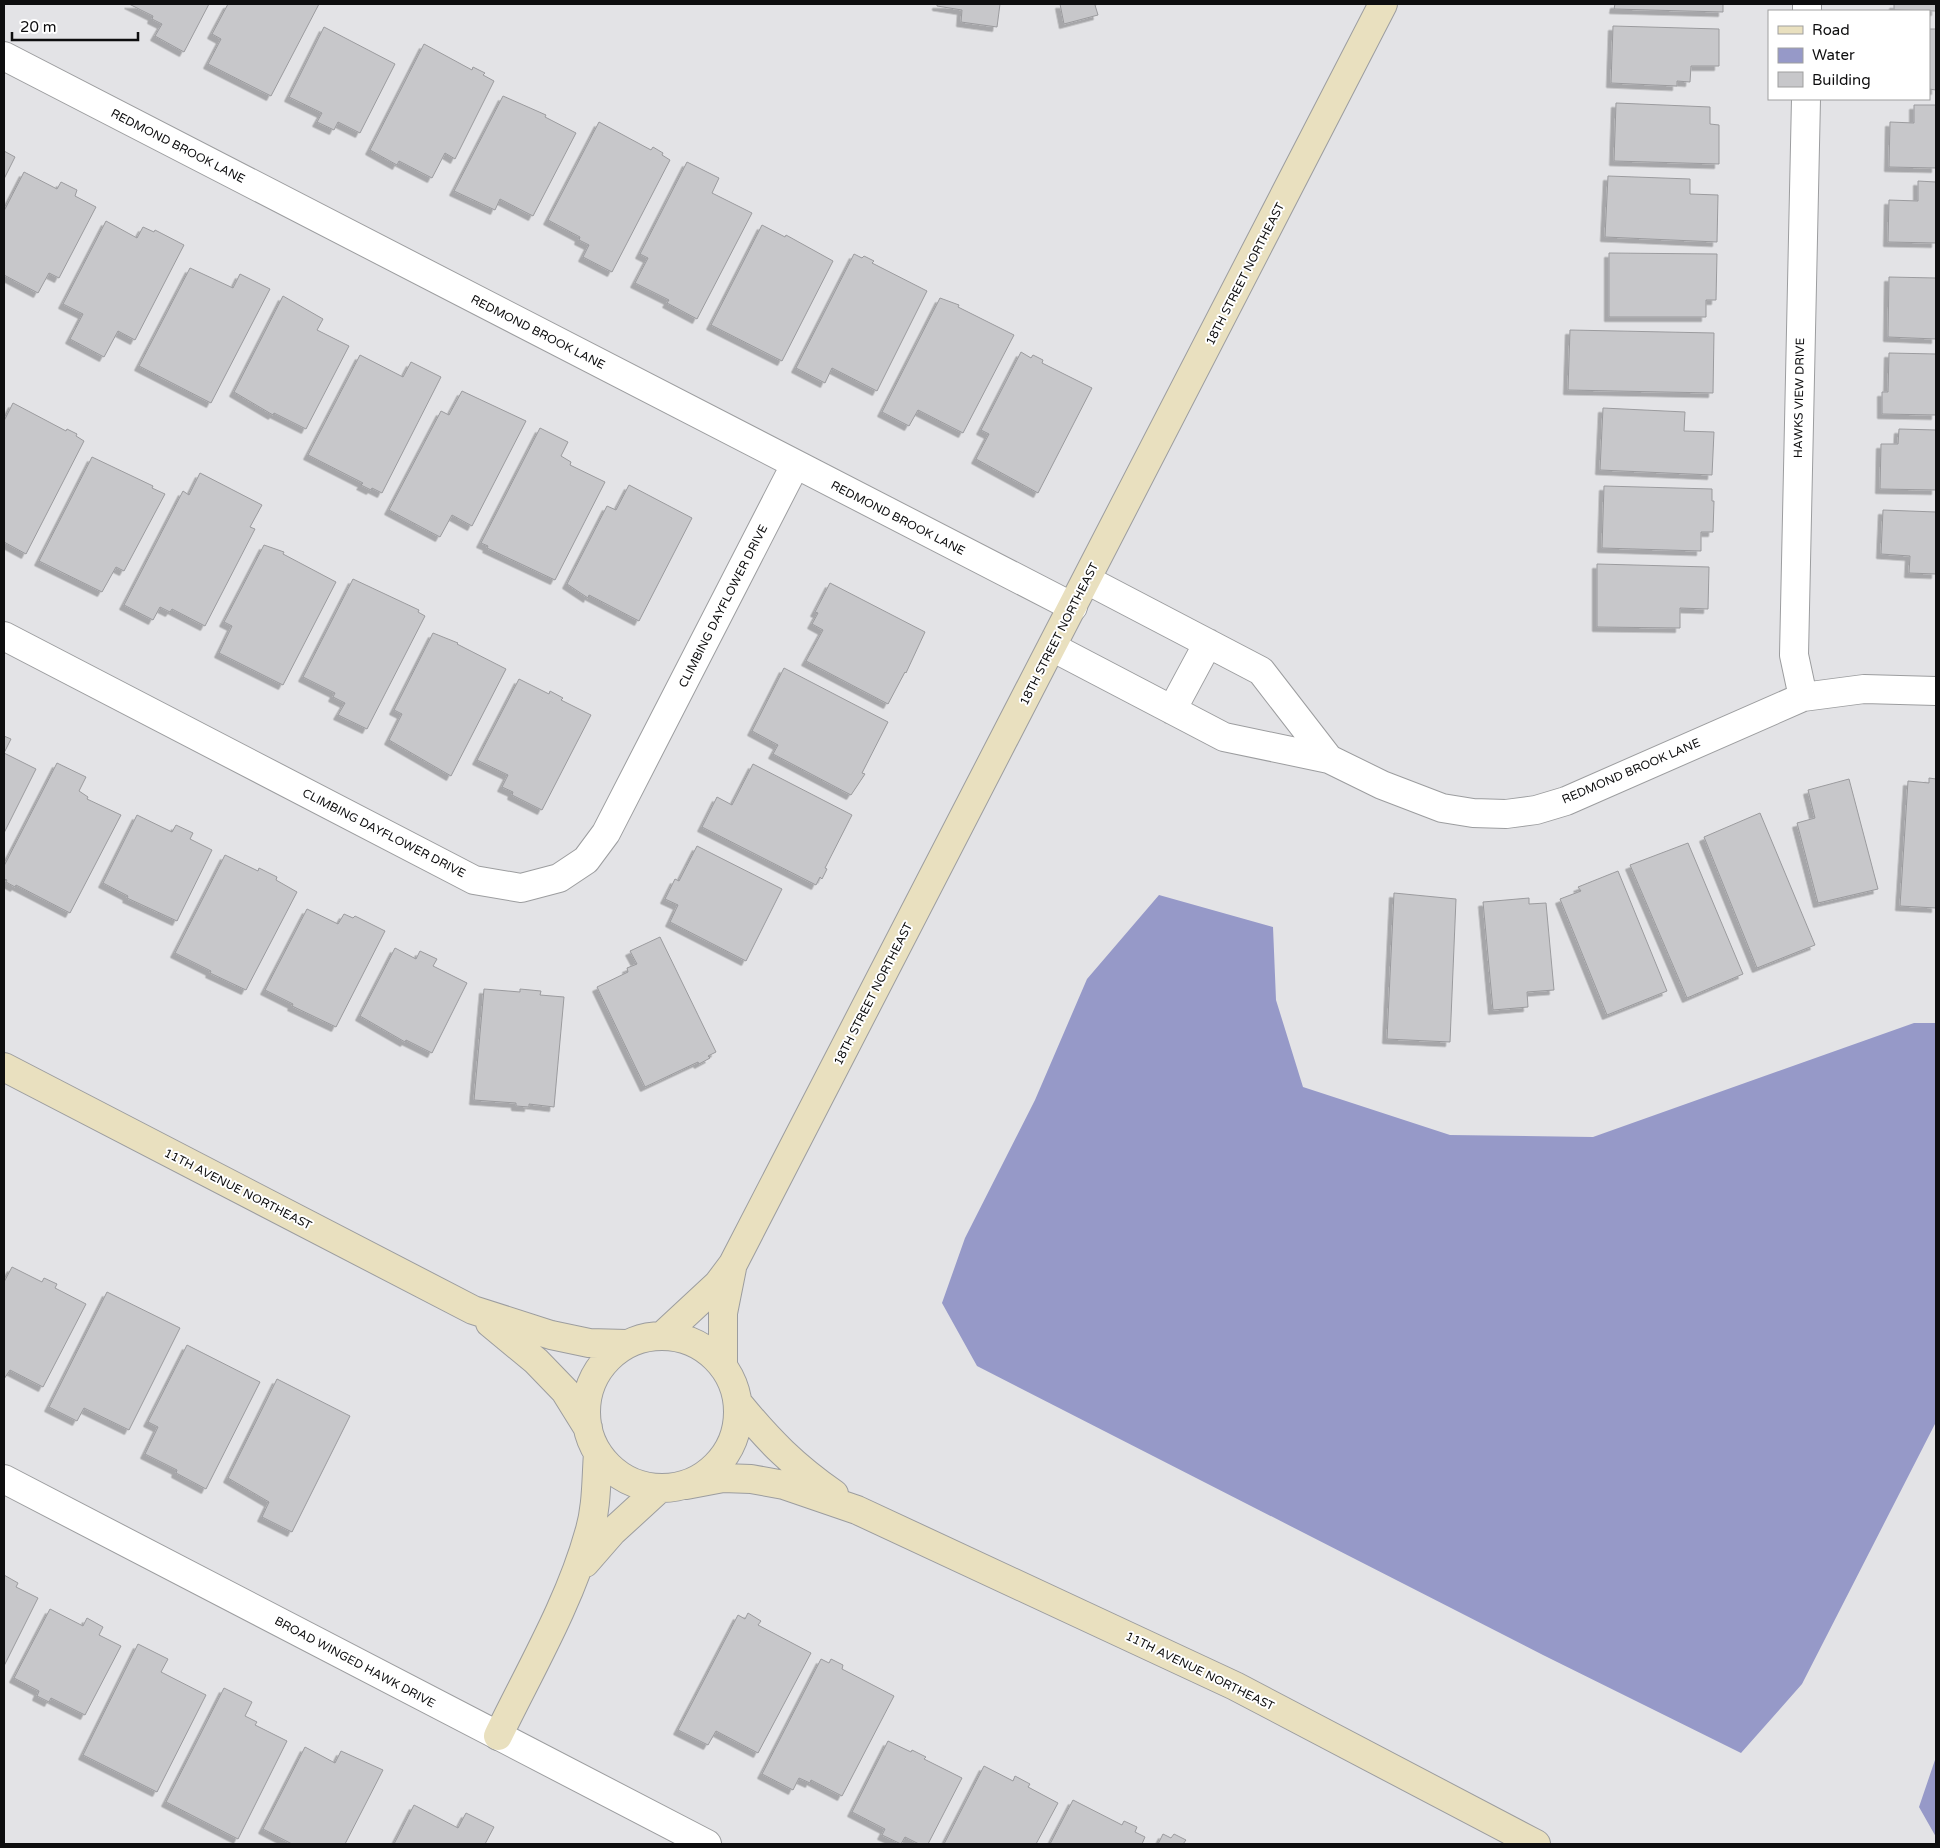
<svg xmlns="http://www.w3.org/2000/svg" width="1940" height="1848" viewBox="0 0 1940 1848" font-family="'Varela Round',sans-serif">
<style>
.water{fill:#9699c8}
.building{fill:#c7c7ca;stroke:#9b9b9e;filter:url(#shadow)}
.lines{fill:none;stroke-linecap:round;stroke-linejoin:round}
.street-casing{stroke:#9c9d9f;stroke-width:30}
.secondary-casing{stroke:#9c9d9f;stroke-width:30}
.street{stroke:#fff;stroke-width:28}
.secondary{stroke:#e9e0bf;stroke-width:28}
.labels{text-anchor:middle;stroke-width:4;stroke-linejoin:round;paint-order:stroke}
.street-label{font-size:12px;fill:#0e0e0f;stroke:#fff}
</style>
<defs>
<filter id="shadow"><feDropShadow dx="-4.5" dy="4.5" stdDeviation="0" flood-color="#0004"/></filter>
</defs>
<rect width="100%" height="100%" fill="#e3e3e6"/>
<path class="water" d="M1159,895L1273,927L1276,1000L1303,1087L1450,1135L1593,1137L1914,1023H1936V1422L1802,1684L1741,1753L1543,1655L977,1366L942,1303L965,1238L1035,1100L1087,979Z
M1936,1757V1837L1919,1807Z"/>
<path class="building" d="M129,4H209L184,52L155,36L162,24L152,19L153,16Z
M228,4H319L271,96L208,64L221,39L212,34Z
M937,4H1000L997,27L961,22L962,10L937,6Z
M1060,4H1099L1095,5L1098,15L1064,24Z
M1615,4H1723V12L1614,9Z
M1894,4H1936V11L1894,10Z
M1613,26L1719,29V66H1691L1690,82L1677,81V86L1611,83Z
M324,27L395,64L360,133L338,122L334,130L317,122L322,113L289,97Z
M1929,29H1936V90L1929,89Z
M424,44L472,70L473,67L485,73L483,75L494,81L455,159L445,153L432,178L399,161L397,165L370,150Z
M503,96L546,115L545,117L576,133L533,216L500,199L495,210L454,191Z
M1616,103L1710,107V124L1719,125V164L1614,161Z
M1914,105H1936V168L1889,167L1890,122L1914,123Z
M599,122L651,150L653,147L663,153L662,155L670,160L612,272L583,257L589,245L579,240L580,237L548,220Z
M4,151L15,157L4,179Z
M687,162L719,178L712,193L752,213L697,319L667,303L669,300L635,283L648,258L640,254Z
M24,172L57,189L61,182L77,190L75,196L96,207L59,278L49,273L38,293L4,275V211Z
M1608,176L1690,179V194L1718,195L1717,242L1605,237Z
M1918,181L1936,182V243L1888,242L1889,200L1918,201Z
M106,221L137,238L143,227L154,232L155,230L184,245L135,340L118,331L104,357L70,339L83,314L63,304Z
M762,225L785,237L786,235L833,261L782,361L711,325Z
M1609,253L1717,254L1716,300H1706V317H1609Z
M854,254L862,258L864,256L874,261L872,263L927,291L877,391L832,368L825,383L796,368Z
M190,268L233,288L240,274L270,289L211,403L139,366Z
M1889,277L1936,278V339L1888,337Z
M283,296L323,319L317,330L349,346L306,429L274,413L273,415L234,392Z
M940,298L959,305L958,307L1014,335L963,433L918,410L909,426L882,412Z
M1570,330L1714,333L1713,393L1568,390Z
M1021,352L1031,358L1033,355L1043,360L1042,363L1092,388L1038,493L976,459L989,434L981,430Z
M1889,353L1936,354V415L1882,414V392H1888Z
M360,355L403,377L411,362L441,377L382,493L372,488L371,490L361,485L363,483L308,455Z
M462,391L526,421L472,526L452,515L440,537L389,510L441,411L449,415Z
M13,403L66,431L67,429L77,434L76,436L84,441L26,554L4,542V421Z
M1603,408L1685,412L1684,431L1714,432L1712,475L1600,470Z
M540,428L568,442L561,456L571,462L570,465L605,482L555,580L487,548L488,546L481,543Z
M1899,429L1936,430V490L1880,489L1881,444H1898Z
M92,457L153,486L152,488L165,494L124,571L116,567L102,592L39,561Z
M200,473L262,505L250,527L255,529L205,626L172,609L170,612L160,607L153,620L124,605L183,491L189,495Z
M629,485L692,518L639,621L589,595L588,598L567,584L607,506L616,510Z
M1604,486L1712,489V501H1714L1713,532H1701V551L1602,548Z
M1883,510L1936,512V574L1909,573L1910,556L1881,554Z
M264,545L284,552L283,554L336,582L283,685L219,653L232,626L224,622Z
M1597,564L1709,567L1708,609L1680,608V628L1597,627Z
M353,579L419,610L418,612L425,616L367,729L338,715L345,703L333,697L335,693L303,677Z
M830,583L925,632L906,673L905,672L888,704L806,661L823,630L812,624L818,613L815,612Z
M433,633L458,643L457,644L506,669L451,776L389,740L402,714L394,710Z
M784,668L888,722L862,773L865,774L851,795L773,754L778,745L752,731Z
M519,679L549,694L550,691L563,698L561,700L591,715L542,810L512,795L513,792L502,787L508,775L477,760Z
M4,736L11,739L4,753L36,769L4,833Z
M57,763L86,777L79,791L88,797L87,799L121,815L70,913L16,885L15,887L6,882L7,880L4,879V866Z
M753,764L852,815L825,868L827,869L822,879L820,877L816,885L702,827L717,797L732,805Z
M1929,778L1936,779V908L1900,906L1908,781L1929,783Z
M1849,779L1878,889L1818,903L1797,823L1815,818L1808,790Z
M1760,813L1815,945L1757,968L1704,837Z
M137,815L172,832L176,825L193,833L190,839L212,850L177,921L127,898L128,896L103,883Z
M1688,843L1743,974L1687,998L1630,865Z
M697,846L782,889L746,961L670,922L678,905L665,899L675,879L679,881Z
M225,855L258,871L259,868L277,877L276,880L297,892L246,990L210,973L211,971L175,953Z
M1618,871L1667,991L1607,1015L1560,899L1581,891L1578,887Z
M1394,893L1456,899L1450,1042L1387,1039Z
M1529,898V904L1546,903L1554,990L1527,992L1528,1007L1493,1010L1483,902Z
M307,909L338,924L344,914L353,918L355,916L385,931L336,1027L292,1006L293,1004L265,990Z
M660,937L716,1052L708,1056L710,1058L699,1064L698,1062L645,1087L597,987L628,972L627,968L637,964L630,951Z
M395,948L416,959L420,951L437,959L433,966L467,983L432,1053L406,1040L405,1042L360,1016Z
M484,989L520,992V989L541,991L540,995L564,997L554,1107L529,1104V1107L516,1106V1103L474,1100Z
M12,1267L42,1282L44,1278L57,1284L55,1288L86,1304L43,1387L10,1370L4,1379V1282Z
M107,1292L180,1328L129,1430L84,1408L77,1421L49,1407Z
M187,1345L260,1382L206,1489L176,1473L177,1470L145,1454L158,1427L148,1422Z
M277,1379L350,1416L292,1532L262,1517L269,1502L228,1478Z
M4,1575L18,1583L16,1587L38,1598L4,1666Z
M50,1609L83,1626L87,1618L103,1627L99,1635L121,1646L85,1715L51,1698L49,1702L37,1696L39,1691L14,1678Z
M748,1613L761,1621L758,1625L811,1653L758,1753L716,1731L708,1745L678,1730L738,1615L745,1619Z
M138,1644L168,1659L161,1672L206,1695L157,1792L83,1755Z
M821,1659L829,1663L831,1659L843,1665L842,1669L894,1696L842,1796L811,1780L810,1783L799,1778L793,1790L762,1774Z
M224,1688L252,1702L245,1716L257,1722L255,1725L287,1741L238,1839L166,1802Z
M888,1741L911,1752L912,1750L926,1757L924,1759L962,1778L928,1844H919L905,1837L901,1844L882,1835L885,1829L852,1812Z
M305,1747L335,1763L341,1751L383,1770L345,1844H292L263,1829Z
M984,1766L1013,1781L1015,1776L1030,1784L1028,1787L1058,1803L1036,1844H944Z
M1073,1800L1122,1825L1124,1821L1137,1827L1135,1832L1145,1837L1142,1844H1050Z
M414,1805L458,1828L466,1813L494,1827L485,1844H394Z
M1163,1834L1171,1838L1174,1834L1186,1840L1183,1844H1158Z"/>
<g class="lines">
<defs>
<path id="street" d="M1807,11V4
M4,56L1073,607
M1087,580L1261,671L1329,759
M4,636L474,880L521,888L559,878L586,860L606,833L795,465
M1052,647L1224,737L1329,759L1382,785L1442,808L1473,813L1506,814L1536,810L1566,801L1803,697L1864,689L1936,691
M1803,697L1794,655L1806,99
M1172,710L1208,643
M4,1479L707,1844"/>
<path id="secondary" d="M4,1067L473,1310L551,1335L589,1343L627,1344
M490,1323L536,1361L565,1391L588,1428
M662,1336L718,1284L733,1264L1383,4
M586 1412a76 76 0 1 1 152 0a76 76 0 1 1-152 0Z
M723,1365V1313L732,1268
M738,1403C769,1441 794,1466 834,1494
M686,1485L723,1478L751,1479L784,1485L857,1510L1235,1686L1536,1844
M585,1563L612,1532L660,1488
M498,1736C529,1672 570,1602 589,1533C597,1507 596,1480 598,1453"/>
</defs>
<use href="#street" class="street-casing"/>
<use href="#secondary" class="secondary-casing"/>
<use href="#street" class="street"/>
<use href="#secondary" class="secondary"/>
</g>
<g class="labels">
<g class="street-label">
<text transform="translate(178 146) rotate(27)" y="4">REDMOND BROOK LANE</text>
<text transform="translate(1245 274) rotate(-63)" y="4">18TH STREET NORTHEAST</text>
<text transform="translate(538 332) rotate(27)" y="4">REDMOND BROOK LANE</text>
<text transform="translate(1799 398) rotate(-89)" y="4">HAWKS VIEW DRIVE</text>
<text transform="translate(898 518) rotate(27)" y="4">REDMOND BROOK LANE</text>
<text transform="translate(723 606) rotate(-63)" y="4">CLIMBING DAYFLOWER DRIVE</text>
<text transform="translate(1059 634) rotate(-63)" y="4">18TH STREET NORTHEAST</text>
<text transform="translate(1631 771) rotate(-23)" y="4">REDMOND BROOK LANE</text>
<text transform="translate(384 833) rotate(27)" y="4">CLIMBING DAYFLOWER DRIVE</text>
<text transform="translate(873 994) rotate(-63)" y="4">18TH STREET NORTHEAST</text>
<text transform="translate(238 1189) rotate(27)" y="4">11TH AVENUE NORTHEAST</text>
<text transform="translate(355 1662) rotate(28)" y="4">BROAD WINGED HAWK DRIVE</text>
<text transform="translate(1200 1671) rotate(26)" y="4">11TH AVENUE NORTHEAST</text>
</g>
</g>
<rect width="1940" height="1848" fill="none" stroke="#0e0e0f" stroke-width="10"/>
<rect x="1768" y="10" width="162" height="90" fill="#ffffff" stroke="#9f9f9f"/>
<rect x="1778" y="26" width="25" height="8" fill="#e9e0bf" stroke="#9f9f9f"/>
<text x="1812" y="35" font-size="15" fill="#0e0e0f">Road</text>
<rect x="1778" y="48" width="25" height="15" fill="#9699c8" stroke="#9f9f9f"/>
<text x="1812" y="60" font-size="15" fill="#0e0e0f">Water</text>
<rect x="1778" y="72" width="25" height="15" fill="#c7c7ca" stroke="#9f9f9f"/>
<text x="1812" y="85" font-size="15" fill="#0e0e0f">Building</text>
<path d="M12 32v8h126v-8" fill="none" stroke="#0e0e0f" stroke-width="2.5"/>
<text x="20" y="32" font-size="15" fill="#0e0e0f" stroke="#ffffff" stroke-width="4" paint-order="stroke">20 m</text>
</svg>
